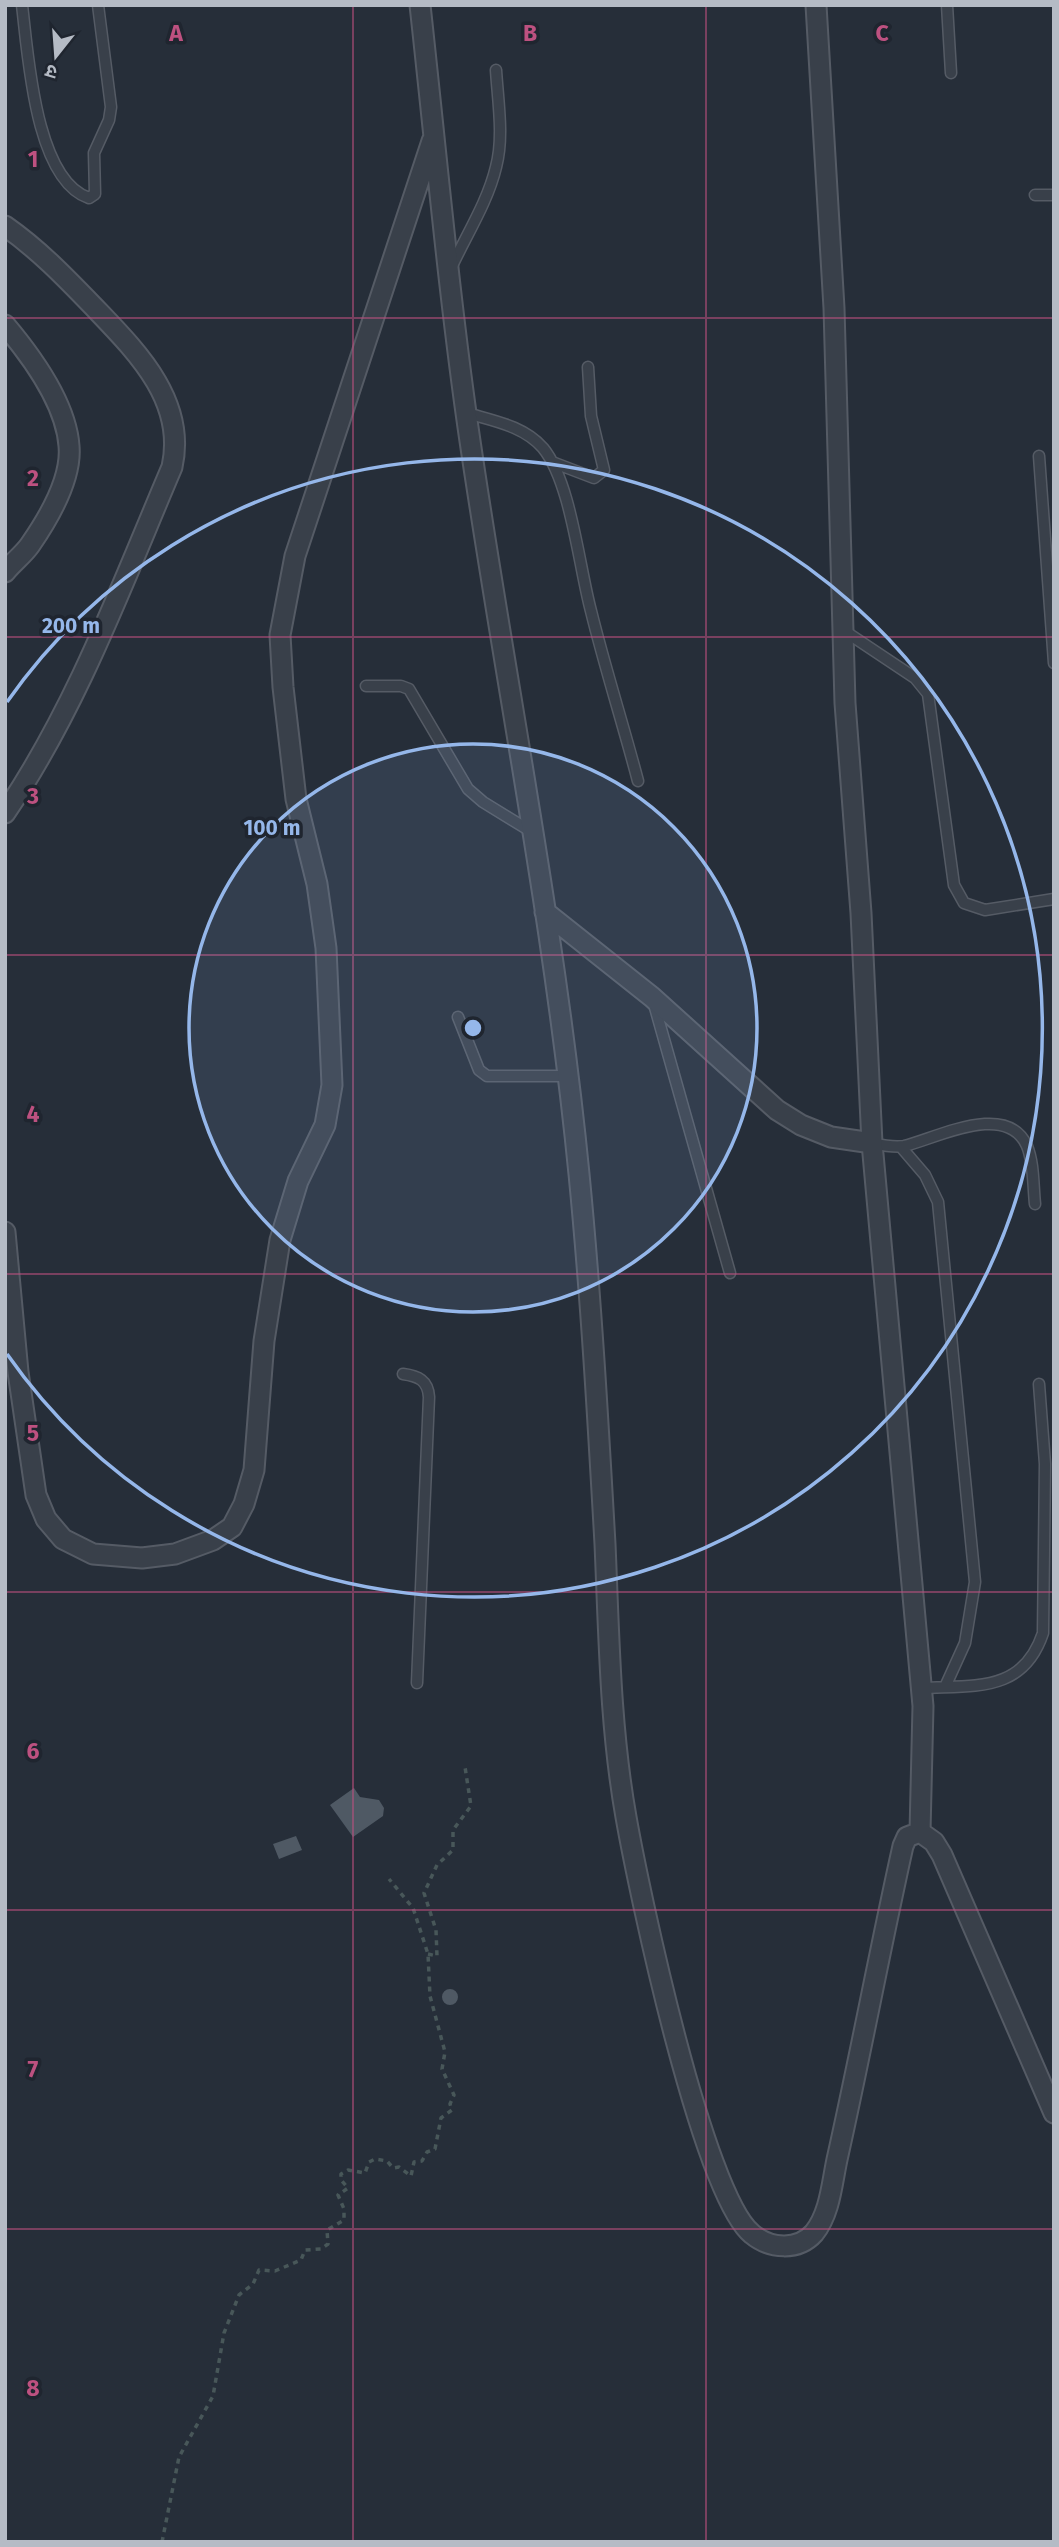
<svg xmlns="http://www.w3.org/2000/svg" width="1059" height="2547" viewBox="0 0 1059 2547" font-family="'Fira Sans','Noto Sans Devanagari',sans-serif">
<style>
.building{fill:#4f5964}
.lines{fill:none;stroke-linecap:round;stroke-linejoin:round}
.lane-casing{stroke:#555b65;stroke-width:13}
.street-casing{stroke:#555b65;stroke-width:23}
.path{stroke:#485759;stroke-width:3.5;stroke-dasharray:5 5;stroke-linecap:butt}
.lane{stroke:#39404a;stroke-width:10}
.street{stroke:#39404a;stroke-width:19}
.grid{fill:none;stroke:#bd5180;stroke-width:2;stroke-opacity:0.55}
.ring{fill:none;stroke:#95b7ea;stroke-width:3.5}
.grid-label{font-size:23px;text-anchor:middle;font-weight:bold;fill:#bd5180;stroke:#1f252f;stroke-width:7;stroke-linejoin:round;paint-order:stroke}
.centre{fill:#95b7ea;stroke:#1f252f;stroke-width:3.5}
.ring-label{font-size:21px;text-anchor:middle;font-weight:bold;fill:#95b7ea;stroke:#1f252f;stroke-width:7;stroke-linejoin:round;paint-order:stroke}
</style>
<rect width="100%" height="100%" fill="#262e39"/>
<path class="building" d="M354,1788L360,1797L379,1800L384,1808L383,1816L353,1837L330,1805Z
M296,1836L302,1850L279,1859L273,1844Z
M442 1997a8 8 0 1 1 16 0a8 8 0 1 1-16 0Z"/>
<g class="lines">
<defs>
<path id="lane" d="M22,5C28,54 35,180 89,198L95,194L94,153L109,120L111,107L98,5
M947,5L951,73
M1035,195H1054
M452,266C467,234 488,201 496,167C504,137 498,102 496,70
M467,413C494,421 524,426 543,448C571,482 579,567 591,611C605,668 623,724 638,781
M1039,456L1054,663
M552,462L594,478L604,470L591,416L588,367
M843,630L915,678L928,694L954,885L964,903L985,910L1054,899
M366,686H401L409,689L468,789L483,802L532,832
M654,1004L730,1273
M458,1017L479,1070L487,1076H567
M872,1143C881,1145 894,1148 904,1146C935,1139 1007,1100 1027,1146C1034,1163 1033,1185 1035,1204
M901,1147L925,1175L938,1202L975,1582L965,1643L945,1687
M403,1374C418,1376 428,1380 429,1397L417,1683
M922,1688C975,1685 1023,1693 1043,1633L1045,1464L1039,1384"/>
<path id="street" d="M420,5C436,150 449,297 470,441C506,686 555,928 579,1174C591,1297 598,1420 605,1544C609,1635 610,1727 626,1817C639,1891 703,2195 752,2234C770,2249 798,2251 814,2233C831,2212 832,2180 838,2155C861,2052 880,1949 903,1846L907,1837L920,1832
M816,5L834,308L845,703L861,913L872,1143
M5,226C38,249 65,277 93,306C135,350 187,400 172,467C122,584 77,707 5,813
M5,325C32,357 66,403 69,446C72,478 48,519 30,545C23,555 13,562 5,572
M545,912L652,997L777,1110L801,1125L831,1137L872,1143L923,1706L920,1832
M5,1232L18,1372L36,1495L46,1519L63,1539L93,1554L142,1558L175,1554L213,1540L232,1527L244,1504L254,1470L264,1341L280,1240L298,1181L325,1125L332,1085L326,948L317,884L296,799L283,687L280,635L295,556L432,141
M920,1832L934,1842L942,1855L1054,2113"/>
</defs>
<use href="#lane" class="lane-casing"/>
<use href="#street" class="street-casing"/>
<path class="path" d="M428,1954L437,1956L436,1930L424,1893L437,1865L453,1850V1830L471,1806L465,1767
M162,2542L179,2457L213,2396L224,2333L239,2295L253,2284L259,2270L275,2271L301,2260L305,2250L321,2249L328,2244L327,2230L344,2220V2209L338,2195L348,2188L341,2180V2174L348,2170L365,2173L369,2162L375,2159L387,2161L393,2168L399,2167L411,2176L414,2162L422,2161L427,2152L435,2149L441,2118L452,2110L450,2104L454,2095L442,2069L445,2052L430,1996L428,1954L413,1908L389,1879"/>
<use href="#lane" class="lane"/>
<use href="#street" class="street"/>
</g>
<path class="grid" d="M353,5V2542M706,5V2542M5,318H1054M5,637H1054M5,955H1054M5,1274H1054M5,1592H1054M5,1910H1054M5,2229H1054"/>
<circle cx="473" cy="1028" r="284" fill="#95b7ea" fill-opacity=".12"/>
<g class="ring">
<circle cx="473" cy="1028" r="284"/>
<path d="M7 702A569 569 0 1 1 7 1354"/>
</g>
<g class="grid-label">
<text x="176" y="41">A</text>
<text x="530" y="41">B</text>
<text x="882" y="41">C</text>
<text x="33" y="167">1</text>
<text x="33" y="486">2</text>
<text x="33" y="804">3</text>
<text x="33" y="1122">4</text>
<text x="33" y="1441">5</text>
<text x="33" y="1759">6</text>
<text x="33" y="2077">7</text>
<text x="33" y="2396">8</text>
</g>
<circle cx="473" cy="1028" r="10" class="centre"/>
<g class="ring-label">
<text x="71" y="633">200 m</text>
<text x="272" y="835">100 m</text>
</g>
<rect width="1059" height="2547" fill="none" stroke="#b5bbc5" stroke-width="14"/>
<g transform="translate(56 56) rotate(197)" stroke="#1f252f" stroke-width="5" paint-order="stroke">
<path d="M0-5L12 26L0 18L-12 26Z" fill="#b5bbc5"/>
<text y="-10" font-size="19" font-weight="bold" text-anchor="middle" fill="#b5bbc5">उ</text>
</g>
</svg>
